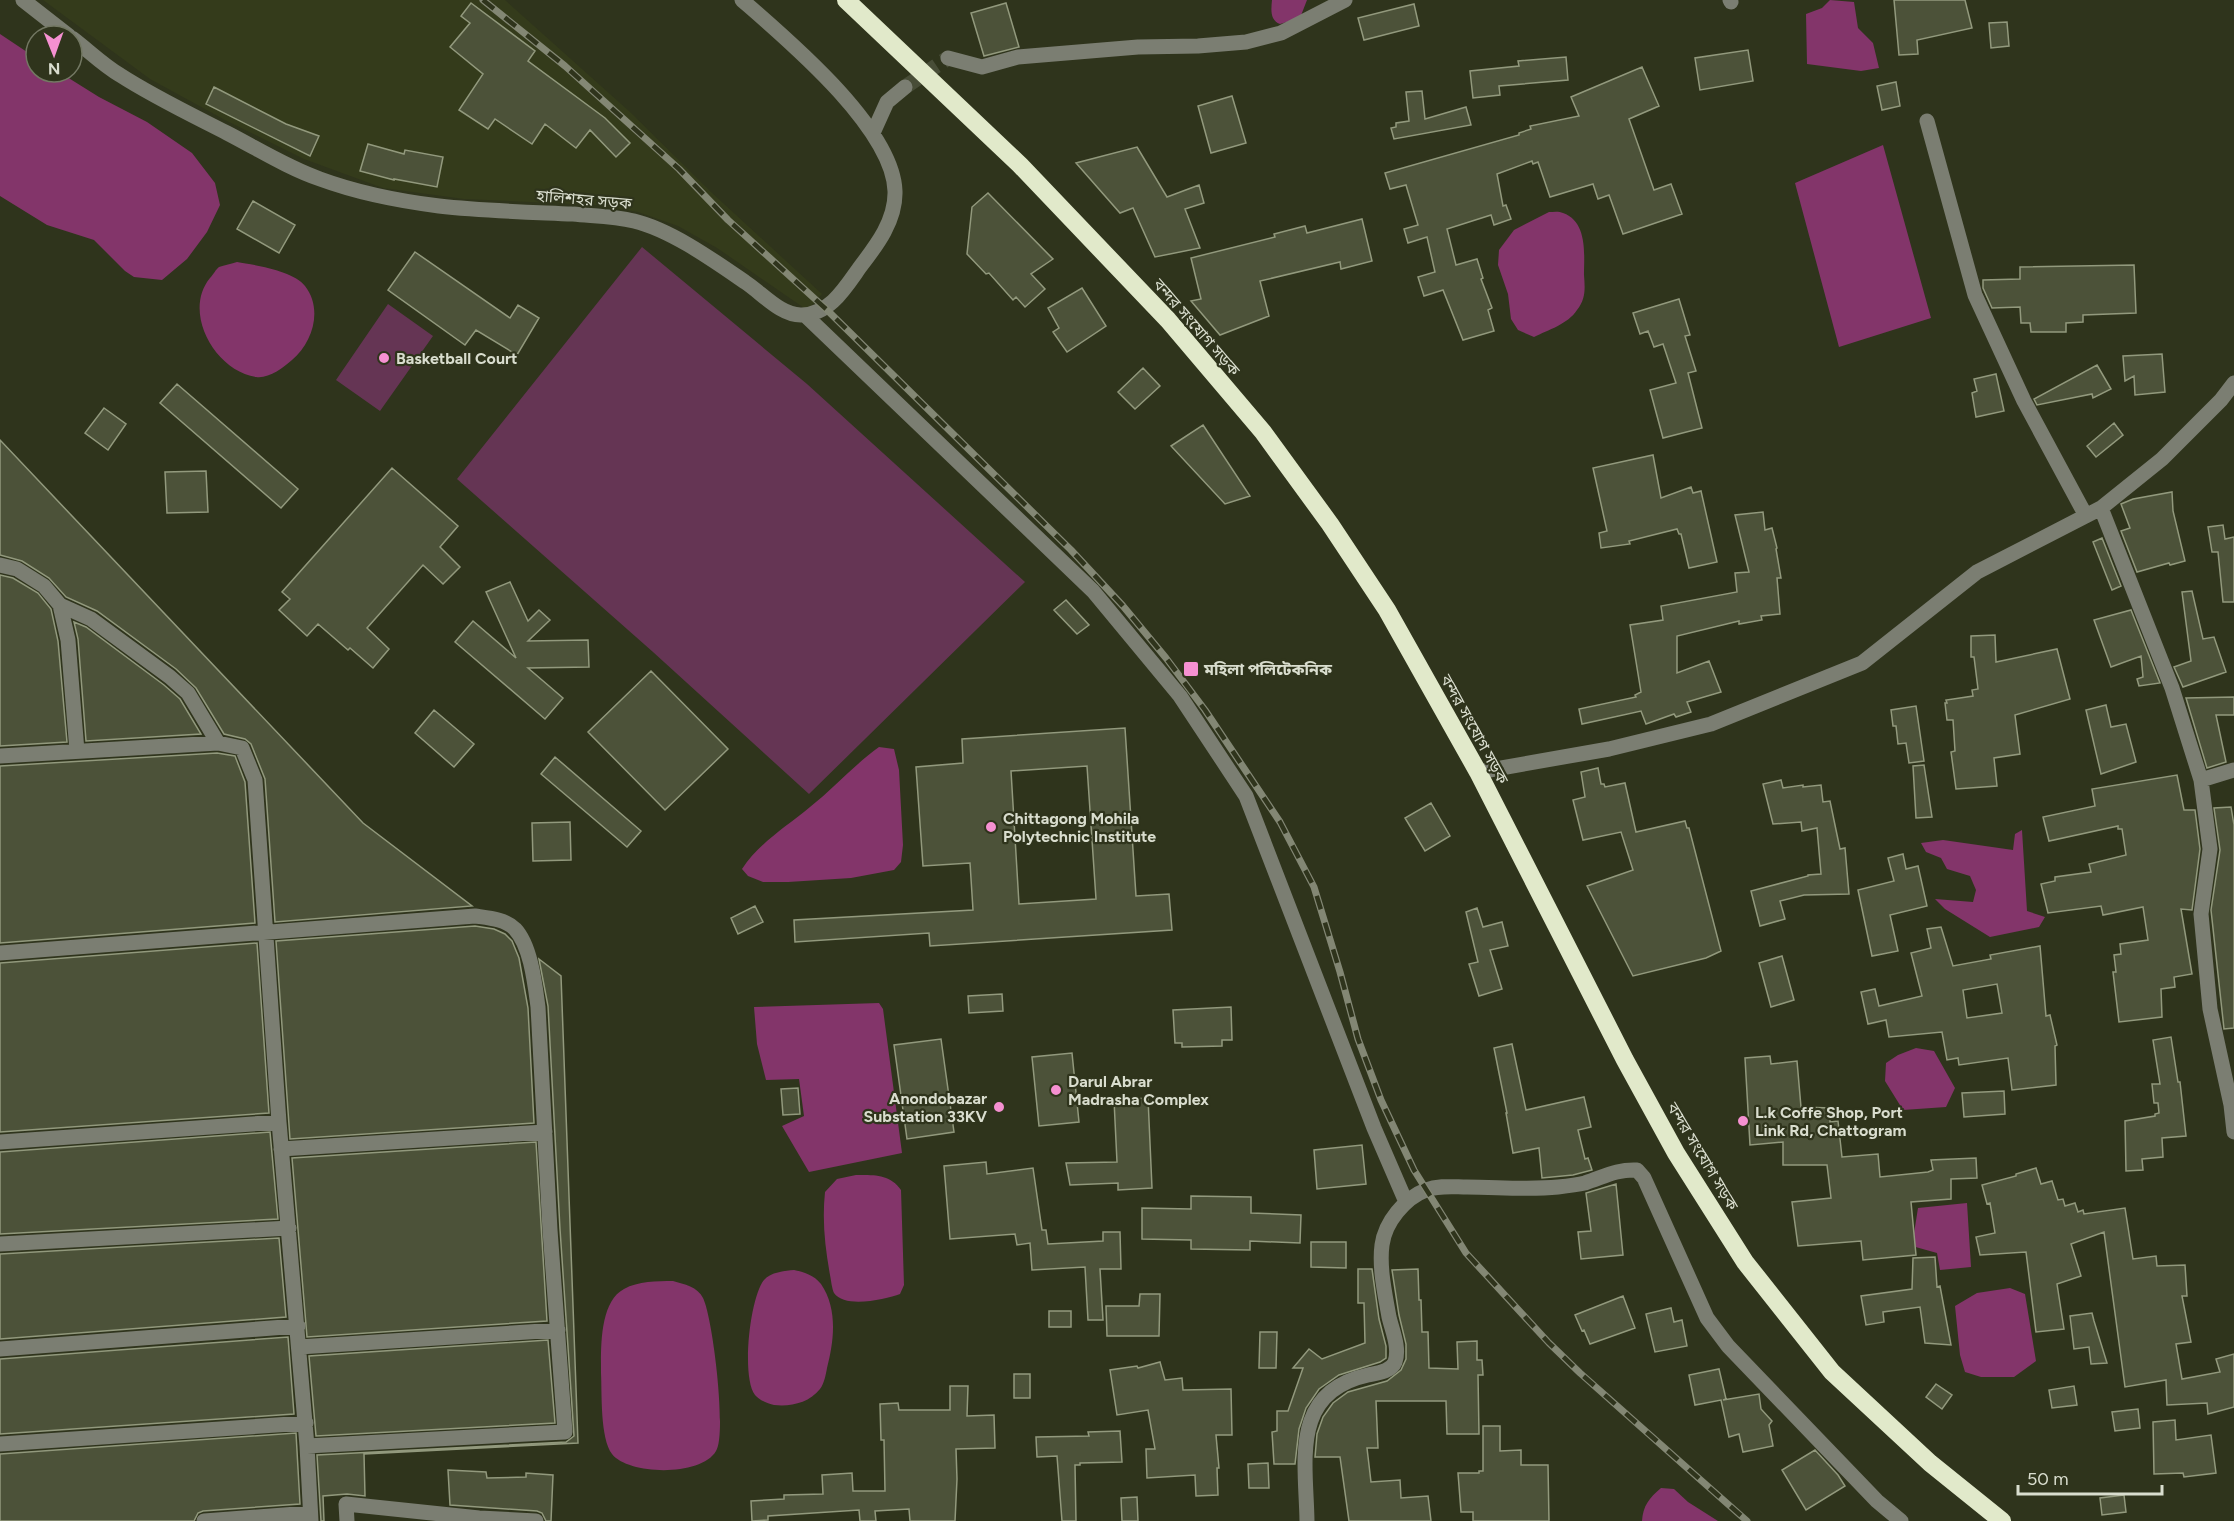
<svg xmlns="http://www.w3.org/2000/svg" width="2234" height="1521" viewBox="0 0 2234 1521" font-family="Figtree,'Noto Sans Bengali',sans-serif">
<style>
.built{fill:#343b1b}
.green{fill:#653554}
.water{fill:#83356a}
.building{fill:#4c5239;stroke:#92997d;stroke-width:1.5;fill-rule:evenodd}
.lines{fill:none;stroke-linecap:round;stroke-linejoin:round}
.minor-tunnel{stroke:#484d37;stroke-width:15;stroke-dasharray:15 8;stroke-linecap:butt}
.minor{stroke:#7b7e72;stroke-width:15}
.highway{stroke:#e1e9ca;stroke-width:18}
.rail-casing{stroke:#838774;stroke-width:7}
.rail{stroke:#2f341c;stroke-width:4.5;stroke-dasharray:14;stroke-linecap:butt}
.poi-dot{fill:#f590d1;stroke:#2f341c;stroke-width:2}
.labels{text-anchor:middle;stroke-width:4.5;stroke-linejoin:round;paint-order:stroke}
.street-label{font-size:16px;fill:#d9ddce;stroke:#2f341c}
.poi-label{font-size:16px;font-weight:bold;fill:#d9ddce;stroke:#2f341c;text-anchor:start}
</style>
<rect width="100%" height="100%" fill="#2f341c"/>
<path class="built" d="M43,0H505L630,112L711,192L822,294L807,310L717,248L678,226L638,212L595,205L464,199L383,188L304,159L225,120L150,79Z"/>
<path class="green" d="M642,247L807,384L1025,582L809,794L653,652L457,479Z
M388,304L433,336L380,411L336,380Z"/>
<path class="water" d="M1272,0H1307L1300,18L1280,24C1270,20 1271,10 1272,0Z
M1830,0L1854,2L1858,28L1873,43L1879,68L1861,71L1807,64L1806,14L1822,8Z
M0,34L36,58V72H59L99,97L147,122L192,153L215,183L220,205L207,232L187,259L162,280L134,277L125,271L94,240L47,225L0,196Z
M1883,145L1931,318L1839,347L1795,183Z
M1549,212C1553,212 1559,211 1563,213C1588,222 1584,255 1584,275C1585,288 1586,299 1577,310C1568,324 1548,330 1534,337L1518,330L1511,319L1508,294L1498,265L1499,250L1514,230Z
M237,262C255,265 294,271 305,286C323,309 313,342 292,360C283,368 268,379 256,377C215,371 182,312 210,278C213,275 216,269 219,267C224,265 232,264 237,262Z
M879,747L894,749L899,770L903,845L901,862L894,870L851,878L788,882H763L748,876L742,869C759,843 786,827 810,807C834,788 854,765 879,747Z
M2022,830L2027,911L2045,917L2039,927L1990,937L1945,909L1935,899L1973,902L1976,890L1970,876L1947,869L1941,858L1926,852L1921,843L1943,840L2013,850L2015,834Z
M879,1003L883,1009L902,1153L809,1172L782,1126L804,1116L799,1079L766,1080L757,1044L754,1007Z
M1916,1048L1934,1051L1955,1088L1946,1107L1903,1110L1885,1081L1886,1063L1898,1055Z
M856,1175C874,1175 890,1174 901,1190L904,1285L900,1294C886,1299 845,1309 834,1293C832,1289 831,1280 830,1275C825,1247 822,1221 825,1192L837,1179Z
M1967,1203L1971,1267L1940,1270L1937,1253L1912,1246L1918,1208Z
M794,1270C804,1272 814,1275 821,1284C838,1309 834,1341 827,1368C826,1374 824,1384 820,1389C809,1403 790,1407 774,1405C768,1404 759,1400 755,1395C741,1377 750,1297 764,1280C771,1272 784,1271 794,1270Z
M673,1281C684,1284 698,1287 703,1298C713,1318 727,1434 716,1451C701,1477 628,1475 612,1454C600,1438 602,1394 601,1373C601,1350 599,1302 624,1289C638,1281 657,1281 673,1281Z
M2010,1288L2025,1294L2036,1361L2014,1377H1981L1965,1372L1960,1355L1955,1306L1977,1293Z
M1661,1488L1674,1489L1688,1502L1718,1521H1642C1643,1506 1649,1498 1661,1488Z"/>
<path class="building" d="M1894,0H1965L1972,28L1917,40L1918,54L1899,55Z
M471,3L535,51L528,61L605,118L630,143L616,157L590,130L576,148L545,124L532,144L495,119L488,129L459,110L483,74L450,47L470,23L461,16Z
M1006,3L1019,47L984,56L971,13Z
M1414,4L1419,26L1364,40L1358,18Z
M2007,22L2009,46L1991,48L1989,23Z
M1748,50L1753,81L1700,90L1695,58Z
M1566,57L1568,80L1499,86L1500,95L1473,98L1470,71L1519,66L1518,61Z
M1642,67L1659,106L1629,119L1654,190L1671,184L1682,214L1623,234L1609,195L1598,199L1593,184L1550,197L1538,162L1533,164L1532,161L1497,174L1503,206L1506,205L1511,219L1494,225L1491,215L1447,229L1456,265L1477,259L1483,278L1481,279L1492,308L1488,310L1494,331L1463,340L1443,290L1424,296L1418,277L1435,272L1427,237L1408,243L1404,229L1418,225L1406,185L1390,189L1385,173L1519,135V133L1531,129L1530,126L1579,116L1571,97Z
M1896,82L1900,106L1882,110L1877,86Z
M214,87L286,124L319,136L310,156L206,104Z
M1422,91L1425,119L1466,107L1471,125L1394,139L1391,128L1396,127V123L1409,121L1406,92Z
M1232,96L1246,143L1211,153L1198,106Z
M368,144L404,154L405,150L443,157L437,187L394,179V180L360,171Z
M1137,147L1167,197L1199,185L1204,203L1185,209L1200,248L1155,257L1133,208L1120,213L1076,163Z
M988,193L1053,259L1031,274L1045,289L1025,307L1016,297L1013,300L989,273L986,274L967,254L972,207Z
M253,201L295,225L279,253L237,229Z
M1362,219L1372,261L1341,269L1340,262L1260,281L1269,316L1220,335L1191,301L1201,299L1191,258L1275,237L1274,234L1305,226L1307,233Z
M415,252L510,318L518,305L539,318L517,355L476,330L465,345L388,290Z
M2134,265L2136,313L2083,315V322L2066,323V332H2031L2030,323H2021L2020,307L1992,308L1983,288V280L2020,279V267Z
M1082,288L1106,326L1067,352L1053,332L1059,328L1048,308Z
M1679,299L1690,335L1685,336L1696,371L1688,373L1702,428L1663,438L1650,390L1676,383L1663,344L1654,347L1648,331L1640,334L1633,313Z
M2162,354L2165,392L2135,395L2134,376L2125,381L2123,356Z
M2097,365L2111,389L2093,398L2092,394L2037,405L2034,399Z
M1143,368L1160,386L1135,409L1118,392Z
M1996,374L2004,411L1976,417L1972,393L1977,391L1974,379Z
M177,384L298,489L281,508L160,403Z
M104,408L126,424L108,450L85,433Z
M2114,423L2123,435L2096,457L2087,446Z
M1203,425L1250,496L1225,504L1171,446Z
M0,440L363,823L472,906L275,922L265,779L251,744L245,739L224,734L196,688L176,669L97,611L66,597L49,578L22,561L0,555Z
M1653,455L1661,498L1691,487L1693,493L1701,491L1717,562L1689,568L1681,534H1679L1677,529L1629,541L1630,544L1601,548L1599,533L1607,531L1593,468Z
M392,468L458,526L440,547L460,567L443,584L423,565L367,628L389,649L373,668L350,648L348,650L318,624L307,636L279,610L290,599L282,592Z
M206,471L208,512L167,513L165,472Z
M2172,492L2173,511L2185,561L2170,565L2169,563L2137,572L2121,531L2130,528L2121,504L2133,499Z
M1763,512L1765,530L1772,528L1777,548L1776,549L1781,578H1777L1780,614L1761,616L1762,620L1739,624V621L1677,636V673L1709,661L1721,692L1687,702L1691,712L1676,717L1674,714L1646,724L1641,711L1582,724L1579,709L1636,697L1635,695L1641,692L1630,625L1663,620L1661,606L1737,592L1735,573L1749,572L1735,515Z
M2223,525L2225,539L2234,537V602H2223L2218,552H2212L2208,527Z
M2102,538L2121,586L2112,590L2093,542Z
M0,575L13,578L38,593L51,609L58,641L67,742L0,746Z
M510,582L528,621L539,610L550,620L528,641L588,640L589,667L528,668L563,698L545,719L455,642L473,621L516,658L486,592Z
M2192,591L2203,639L2214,637L2226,672L2183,687L2174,667L2191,661L2182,592Z
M1066,600L1089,625L1077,634L1054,610Z
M2131,610L2160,683L2139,686L2137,679L2143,677L2141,656L2111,667L2094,620Z
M74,622L86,627L164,685L180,699L201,734L86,741L78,639Z
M1995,635L1996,662L2057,649L2070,699L2015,715L2020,754L1994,758L1997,786L1956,789L1951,752L1955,751L1953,720H1947L1945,703H1947L1946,700L1973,696L1972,690L1978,689L1974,657H1971V636Z
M651,671L728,749L665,810L588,732Z
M2234,697V715H2216L2226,762L2207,768L2186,698Z
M2106,705L2111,727L2126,724L2136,762L2101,774L2086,710Z
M1916,706L1924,761L1909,763L1906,743L1898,744L1896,726H1893L1891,710Z
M434,710L474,744L454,767L415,733Z
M1125,728L1136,896L1169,894L1172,930L930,946L929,933L795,942L794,920L973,910L970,863L923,866L916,767L963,763L962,739ZM1087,766L1096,899L1019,904L1011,771Z
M217,753L235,756L245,782L255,923L0,943V766Z
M555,757L641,831L627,847L541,774Z
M1924,765L1932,817L1916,818L1913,766Z
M1598,768L1601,784H1604L1605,787L1625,783L1636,832L1685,821L1687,828H1689L1721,951L1706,958L1633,976L1587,886L1633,870L1621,832L1583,840L1573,800L1585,797L1581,772Z
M2177,775L2184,810H2195L2200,849L2192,910L2181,909L2192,974L2174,977L2175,987L2161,989L2162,1017L2119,1022L2113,972H2116L2114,955L2121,954L2120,944L2148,940L2143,907L2103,915L2101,906L2048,913L2041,884L2055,881V877L2091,872L2089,864L2126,855L2122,829H2118V826L2049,841L2043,817L2095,806L2092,789Z
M1781,780L1783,788L1803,785V787L1821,785L1823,802L1830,801L1840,849L1845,848L1849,894L1804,895L1780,901L1785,919L1760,926L1751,891L1808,876V875L1821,874L1817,828L1802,831L1801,822L1773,824L1763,784Z
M1431,803L1450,836L1425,851L1405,818Z
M2231,807L2234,825V1028L2224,1029L2211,910L2220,850L2214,808Z
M570,822L571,860L533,861L532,823Z
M1903,854L1906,869L1918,866L1927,906L1890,915L1898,951L1872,956L1858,890L1894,881L1888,858Z
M755,906L763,922L738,934L731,918Z
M1477,908L1483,927L1502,922L1508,946L1490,950L1502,989L1479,996L1469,964L1478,962L1466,912Z
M475,926L494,929L505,934L512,941L519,958L528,1008L534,1123L290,1139L276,941Z
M1941,927L1953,966L1991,959L1990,955L2040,946L2046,1016L2050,1015L2057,1045L2055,1046L2056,1085L2012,1090L2008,1058L1959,1065L1958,1058L1947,1060L1942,1032L1889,1037L1886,1020L1868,1024L1861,992L1875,989L1879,1006L1922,996L1911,953L1931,948L1927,929ZM1997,984L2002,1013L1967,1018L1963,990Z
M257,943L269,1113L0,1132V963Z
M1782,956L1794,1000L1771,1007L1759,963Z
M539,959L561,976L578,1443L364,1454L365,1496L347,1494L323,1496L324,1521H321L317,1455L566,1442L574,1436L560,1229L548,1006Z
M1002,994L1003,1011L969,1013L968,996Z
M1231,1007L1232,1040H1222V1046L1182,1047V1043H1175L1173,1010Z
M2171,1037L2178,1082H2180L2186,1136L2162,1138L2163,1157L2142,1159L2143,1170L2126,1171L2125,1121L2155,1116V1114L2159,1113L2158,1103H2154L2152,1084H2160L2153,1040Z
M941,1039L954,1132L907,1139L894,1045Z
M1512,1044L1526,1110L1584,1097L1591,1127L1578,1130L1585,1159L1588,1158L1592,1170L1573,1175L1542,1178L1539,1148L1513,1153L1506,1113H1507L1494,1048Z
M1072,1053L1079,1122L1039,1126L1032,1057Z
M1770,1056L1771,1064L1797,1061L1801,1107L1830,1108V1122L1838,1121L1842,1157L1878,1154L1880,1177L1928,1172L1933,1170L1931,1160L1976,1158L1977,1178L1951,1179V1199L1911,1202L1916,1255L1863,1260L1861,1241L1798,1246L1792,1202L1831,1198L1827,1165H1783V1142L1750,1145L1745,1058Z
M798,1088L800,1114L783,1115L781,1089Z
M2004,1091L2005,1114L1964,1117L1962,1093Z
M1148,1098L1152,1188L1118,1190V1183L1070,1185L1066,1163L1117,1162L1114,1100Z
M270,1132L278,1219L0,1234V1152Z
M536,1142L547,1321L307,1337L292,1158Z
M1362,1145L1366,1184L1317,1189L1314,1150Z
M986,1162L987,1174L1033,1168L1042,1230H1046L1048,1244L1103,1241V1232H1120L1121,1269H1100L1103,1320H1088L1085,1267L1032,1270L1030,1243L1017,1245L1015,1234L950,1239L944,1166Z
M2036,1168L2041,1184L2052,1181L2058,1200L2063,1199L2065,1206L2075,1203L2078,1212L2083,1210L2084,1214L2125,1208L2133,1259L2156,1256L2157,1266L2185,1265L2187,1296H2182L2191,1342L2176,1344L2182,1379L2220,1372L2216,1359L2234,1354V1407L2208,1414L2207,1403L2167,1405L2166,1380L2125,1387L2104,1232L2071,1244L2081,1276L2057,1284L2064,1329L2036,1332L2026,1252L1980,1255L1976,1237L1995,1233L1990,1203L1987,1204L1982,1185L2016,1176V1174Z
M1616,1184L1623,1255L1581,1259L1578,1232L1591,1231L1586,1193Z
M1191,1196L1251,1197V1213L1301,1215L1300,1243L1250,1241V1250L1191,1249V1240L1142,1239V1208L1191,1209Z
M279,1238L286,1317L0,1339V1254Z
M1311,1242H1346V1268L1311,1267Z
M1935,1257L1937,1287L1940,1286L1951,1345L1925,1343L1920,1307L1883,1312L1884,1322L1866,1325L1861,1296L1912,1289L1913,1258Z
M1358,1269H1372L1379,1319L1386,1346V1358L1380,1362L1339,1375L1319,1389L1306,1408L1299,1429L1295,1464H1274L1272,1432L1277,1431V1411H1288L1303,1368H1293L1309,1349L1322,1359L1365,1343L1364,1303H1358Z
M1418,1269L1419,1300H1421L1422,1332H1428L1429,1368L1458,1369L1457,1342L1477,1341V1360H1482L1483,1375H1478L1479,1434H1447L1446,1401H1376L1378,1448H1367L1371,1482L1400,1480L1401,1498L1428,1496L1431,1521H1349L1340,1457H1315L1317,1434L1323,1417L1333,1403L1348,1392L1387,1381L1401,1370L1406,1359V1344L1399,1315L1392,1270Z
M1140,1294H1160L1159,1336H1107L1106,1306H1139Z
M1623,1296L1635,1328L1590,1344L1584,1330L1582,1331L1575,1315Z
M1671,1308L1674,1322L1682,1320L1687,1346L1655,1352L1646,1314Z
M1049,1311H1071V1327H1049Z
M2092,1313L2094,1321L2107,1363L2091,1364L2089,1347L2074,1349L2070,1316Z
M1260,1332H1277L1276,1368H1259Z
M288,1337L294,1414L0,1434V1359Z
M548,1340L555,1423L316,1436L309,1356Z
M1160,1362L1165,1380L1182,1378L1183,1390L1231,1389L1232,1435H1216L1219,1468H1217L1218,1495L1196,1496L1195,1475L1147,1478L1146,1449H1155L1148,1410L1117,1415L1110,1370L1137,1366L1138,1368Z
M1719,1369L1726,1399L1723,1400L1759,1394L1761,1409L1772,1421L1769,1425L1773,1446L1743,1452L1739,1434L1729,1437L1721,1400L1695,1405L1689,1375Z
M1014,1374H1030V1398H1014Z
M1936,1384L1952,1395L1942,1409L1926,1397Z
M950,1386H968L967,1416L994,1415L995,1448L956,1449L957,1479L955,1521H910L909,1509L875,1511L876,1521H860L859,1510L768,1516V1520L752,1521L751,1501L784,1499V1495L823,1494L822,1475L852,1473L853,1491H885L884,1440H881L880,1404L898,1403L899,1410H950Z
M2074,1386L2077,1405L2052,1408L2049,1390Z
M2138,1409L2140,1428L2115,1431L2112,1412Z
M2175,1420L2176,1440L2211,1435L2216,1473L2184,1477L2183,1473L2154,1474L2153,1422Z
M1483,1426H1500V1451L1521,1450V1465H1548L1549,1521H1473V1512H1461L1458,1473H1479V1471H1483Z
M1120,1431L1122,1462L1080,1463V1465H1075L1076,1521H1062L1057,1456L1037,1457L1036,1437L1089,1436L1088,1432Z
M296,1433L300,1504L203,1511L198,1513L194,1521H0V1454Z
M1815,1450L1838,1475L1845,1486L1806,1510L1782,1470Z
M1268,1463L1269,1488H1249L1248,1464Z
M448,1470L486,1472L487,1478L526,1477V1473L553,1475L551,1521H546L542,1513L537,1511L450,1505Z
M2124,1495L2126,1512L2102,1515L2100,1498Z
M1137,1497L1138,1521H1122L1121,1498Z"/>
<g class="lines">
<path class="minor-tunnel" d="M905,87L948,58"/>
<path class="minor" d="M23,0L69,36
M1730,0L1731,2
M72,38C88,50 103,65 120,75C154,97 192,115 227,133C258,149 288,168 320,179C358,193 399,201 439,206C483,211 528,212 573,214C593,216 614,216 634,221C671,230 713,260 745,282C762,293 781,316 802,315C830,314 845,288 860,267C877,245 896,220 895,191C893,128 788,40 742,0
M948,58L982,67L1018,57L1138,47L1198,46L1246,42L1281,33L1345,0
M1927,121L1975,295L2024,401L2086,516
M873,133L887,102L905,87
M805,315L1093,591L1180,696L1246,796L1374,1128L1406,1202
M2101,508L2172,688L2201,780L2210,849L2201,914L2210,1009L2231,1105L2234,1132
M0,565L17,569L44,586L60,605L68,640L77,751
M60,605L91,619L170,677L188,693L218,743
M0,756L218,743L242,748L255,780L279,1122L307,1446L311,1521
M1478,772L1609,749L1711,724L1862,663L1977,572L2101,508L2162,459L2221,400L2234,383
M2201,780L2234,770
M0,953L475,916C489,918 505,919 515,929C531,946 535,985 538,1007L550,1230L565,1432L307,1446
M0,1142L279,1122
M281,1149L545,1132
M0,1244L289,1228
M299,1347L558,1330
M0,1349L298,1326
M0,1444L306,1423
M204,1521L310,1513
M347,1521L346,1504L479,1518L536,1521
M1307,1521C1306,1461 1290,1392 1368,1375C1377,1373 1391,1372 1395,1362C1400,1348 1392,1330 1389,1317C1385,1294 1379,1268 1382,1245C1385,1222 1405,1198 1426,1190C1439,1185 1454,1187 1467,1187C1497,1187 1528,1190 1558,1187C1567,1186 1576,1185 1585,1183C1604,1177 1616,1169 1637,1170L1644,1178L1707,1318L1728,1346L1877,1501L1901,1521"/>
<path class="highway" d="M846,0L1020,165L1168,320L1263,432L1330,524L1387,610L1478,772L1625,1060L1676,1153L1745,1262L1832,1372L1930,1463L2002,1521"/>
<defs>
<path id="rail" d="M483,0L565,66L679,169L728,220L826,309L1071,550L1123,606L1166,658L1205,710L1280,822L1314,887L1340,972L1358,1039L1381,1100L1414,1170L1466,1253L1549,1343L1580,1373L1747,1521"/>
</defs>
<use href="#rail" class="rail-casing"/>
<use href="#rail" class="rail"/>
</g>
<g class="poi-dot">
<circle cx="384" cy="358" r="6"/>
<rect x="1183" y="661" width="16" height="16" rx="3"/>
<circle cx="991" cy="827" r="6"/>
<circle cx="1056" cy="1090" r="6"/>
<circle cx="999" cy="1107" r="6"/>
<circle cx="1743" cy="1121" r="6"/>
</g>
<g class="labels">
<g class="street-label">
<text transform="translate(584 199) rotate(5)" y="6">হালিশহর সড়ক</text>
<text transform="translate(1197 327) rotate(49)" y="6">বন্দর সংযোগ সড়ক</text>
<text transform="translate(1475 729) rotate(61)" y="6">বন্দর সংযোগ সড়ক</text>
<text transform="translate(1703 1156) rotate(59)" y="6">বন্দর সংযোগ সড়ক</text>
</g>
<g class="poi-label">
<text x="396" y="364">Basketball Court</text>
<text x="1204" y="675">মহিলা পলিটেকনিক</text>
<text x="1003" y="824">Chittagong Mohila<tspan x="1003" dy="18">Polytechnic Institute</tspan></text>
<text x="1068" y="1087">Darul Abrar<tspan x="1068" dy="18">Madrasha Complex</tspan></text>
<text x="987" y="1104" text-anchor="end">Anondobazar<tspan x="987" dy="18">Substation 33KV</tspan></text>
<text x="1755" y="1118">L.k Coffe Shop, Port<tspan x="1755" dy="18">Link Rd, Chattogram</tspan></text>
</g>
</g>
<g transform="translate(54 54) rotate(179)"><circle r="28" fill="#2f341c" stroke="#737863" stroke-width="1.5"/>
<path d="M0-4.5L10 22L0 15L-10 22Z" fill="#f590d1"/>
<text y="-9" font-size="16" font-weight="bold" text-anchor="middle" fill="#d9ddce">N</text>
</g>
<path d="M2018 1485v9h144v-9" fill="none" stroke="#d9ddce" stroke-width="3"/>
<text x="2027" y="1485" font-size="18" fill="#d9ddce" stroke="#2f341c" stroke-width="4.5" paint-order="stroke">50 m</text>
</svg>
